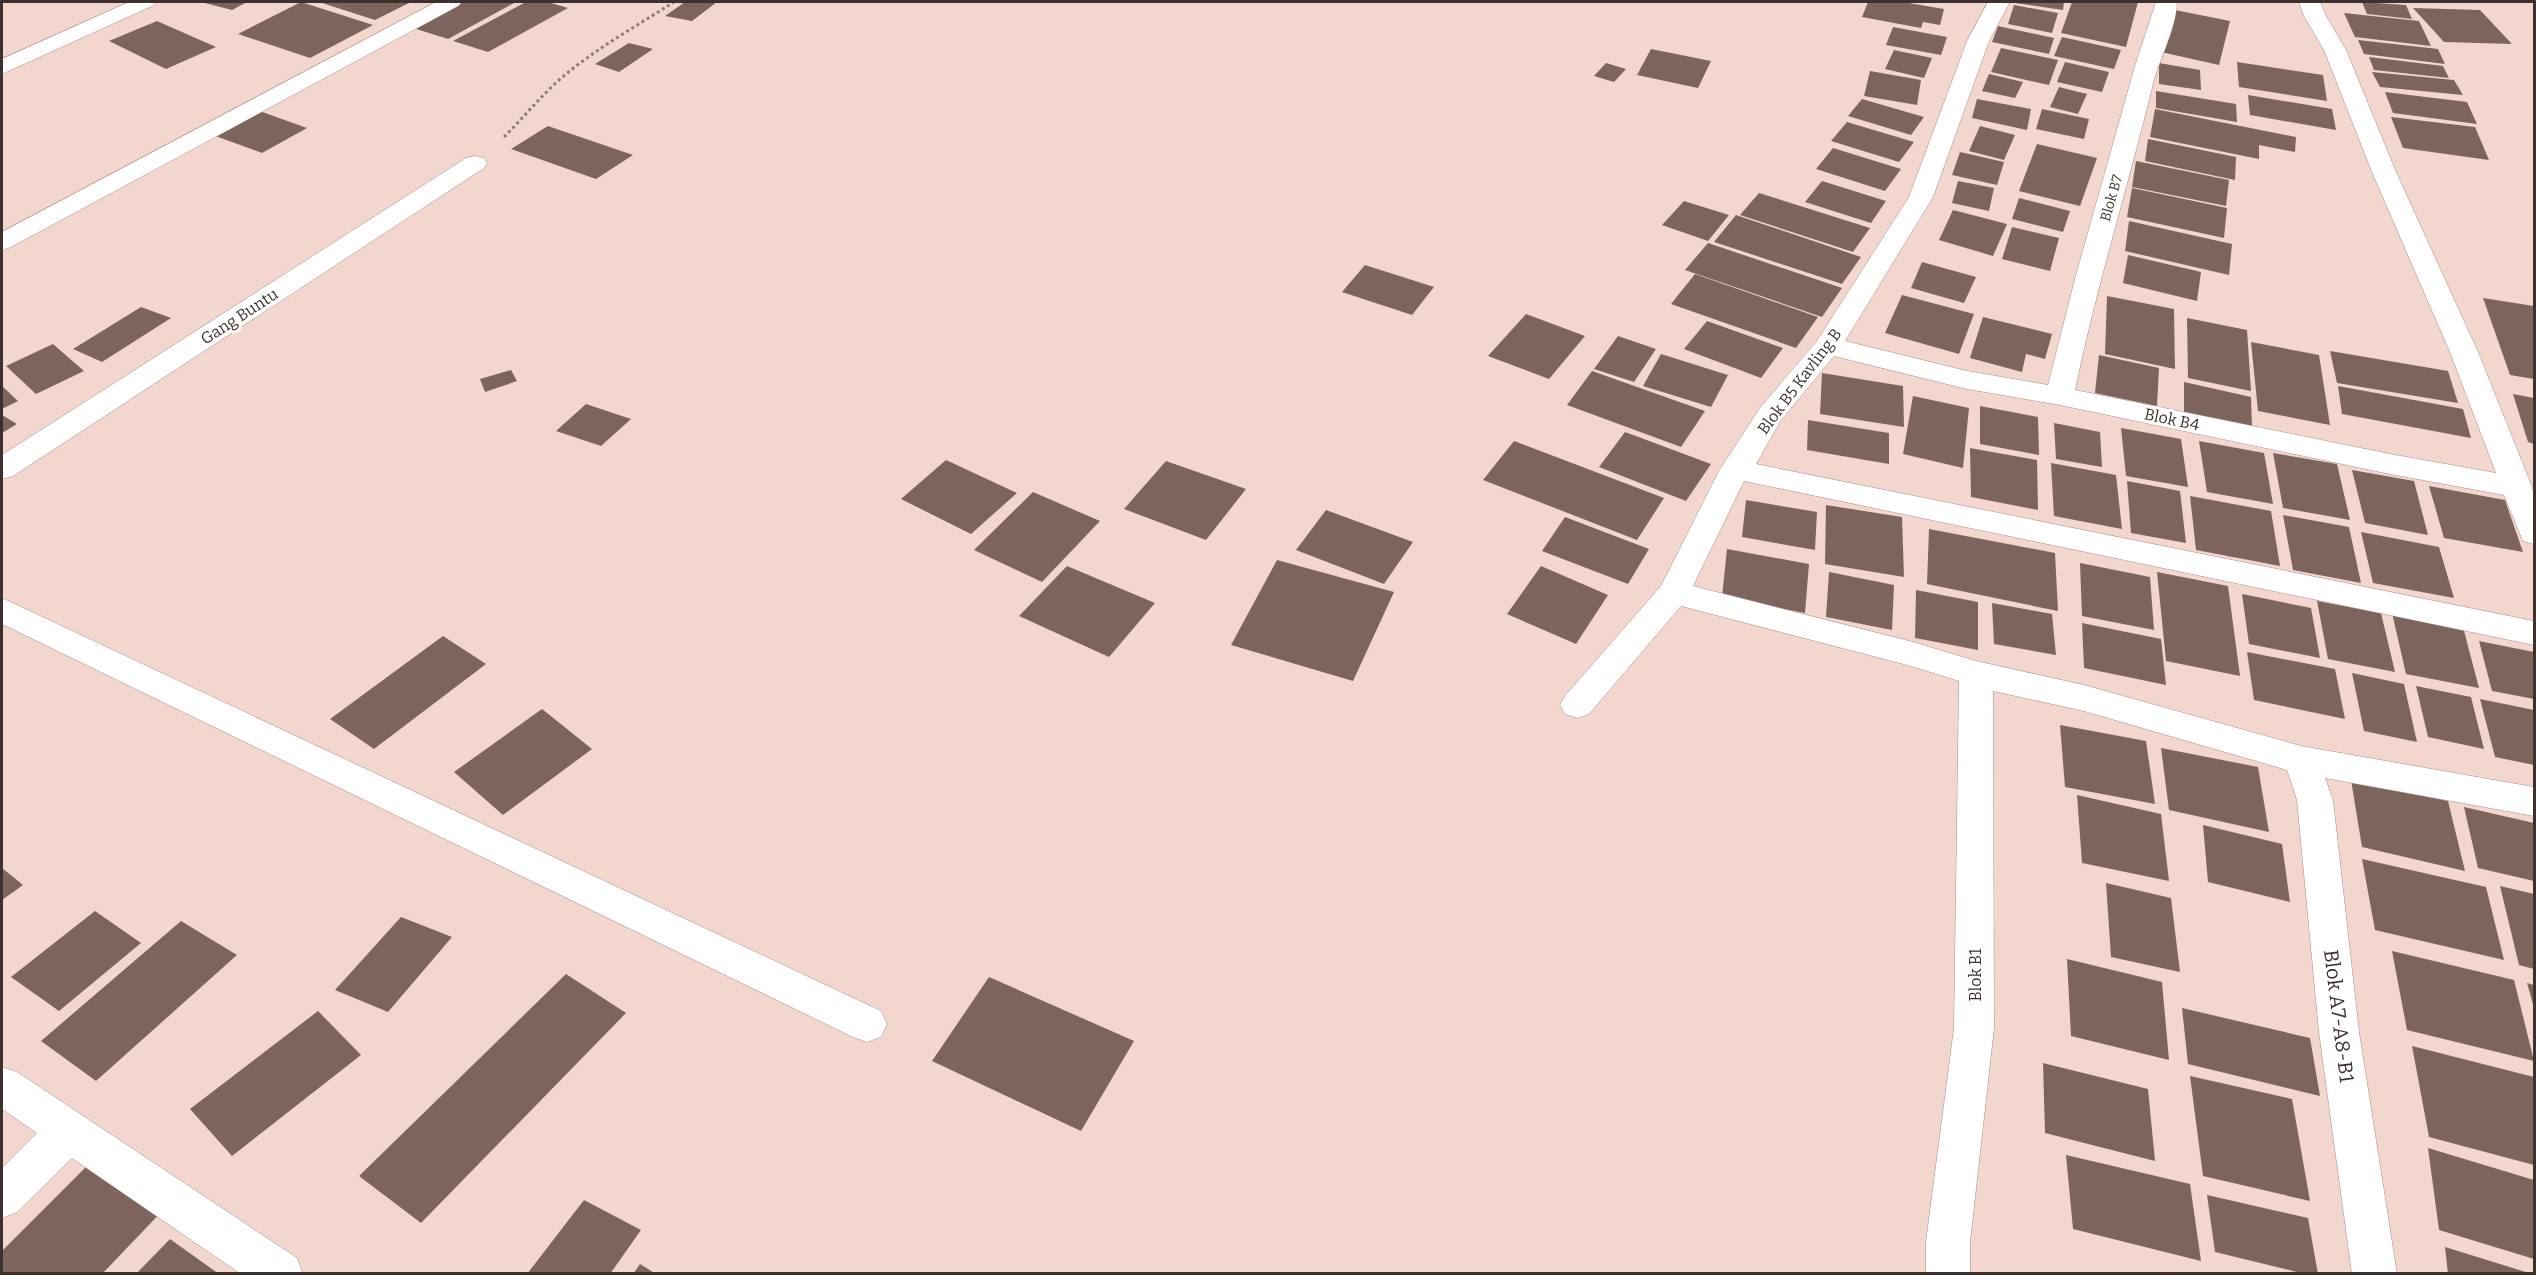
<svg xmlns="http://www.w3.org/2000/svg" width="2536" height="1275" viewBox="0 0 2536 1275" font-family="Bitter,serif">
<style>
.building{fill:#7d655e}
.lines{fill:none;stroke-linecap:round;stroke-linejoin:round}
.minor-casing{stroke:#a78e86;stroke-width:1}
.path{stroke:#907d78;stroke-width:3;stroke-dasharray:3 3;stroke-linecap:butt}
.minor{fill:#fff;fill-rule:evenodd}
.labels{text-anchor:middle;stroke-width:6;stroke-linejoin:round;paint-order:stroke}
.far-street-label{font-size:14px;fill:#3c312e;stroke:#fff}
.street-label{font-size:16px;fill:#3c312e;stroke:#fff}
.near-street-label{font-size:20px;fill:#3c312e;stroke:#fff}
</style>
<rect width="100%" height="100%" fill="#f3d7cf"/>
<path class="building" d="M201,2H247L232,10Z
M301,2L373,25L310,58L238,34Z
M319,2H411L375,20Z
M462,2H516L448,39L413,28Z
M526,2H548L568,8L488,52L453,41Z
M685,2H717L692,21L665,16Z
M1868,2H1903L1944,9L1940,25L1923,22L1921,28L1862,17Z
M2015,2H2064L2063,10L2015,3Z
M2072,2H2138L2126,47L2061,33Z
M2362,2L2406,5L2412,19L2367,14Z
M2014,5L2058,13L2052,33L2008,24Z
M2413,8L2480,10L2512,44L2444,42Z
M2175,10L2230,21L2219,65L2161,52Z
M2344,13L2419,21L2431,46L2355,37Z
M157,21L216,47L166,69L109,41Z
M1998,26L2054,38L2049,54L1992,42Z
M1893,27L1947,37L1941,55L1886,45Z
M2062,37L2121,50L2114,69L2054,56Z
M2358,40L2438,49L2445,64L2364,54Z
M629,43L653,49L619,72L595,64Z
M2001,48L2058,60L2049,85L1991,72Z
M1651,49L1711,61L1698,88L1637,75Z
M1894,50L1932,58L1924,78L1885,69Z
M2369,57L2443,66L2449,78L2374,70Z
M2065,62L2109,72L2102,92L2057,82Z
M2237,62L2323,75L2327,101L2239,87Z
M1606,63L1626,69L1614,82L1594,76Z
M2159,63L2200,70L2201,90L2159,84Z
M1870,71L1921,80L1917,105L1864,96Z
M2372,72L2454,80L2463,95L2380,87Z
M1989,74L2023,82L2015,98L1982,91Z
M2059,87L2087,94L2078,114L2050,107Z
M2156,91L2236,104L2237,122L2156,108Z
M2385,92L2467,102L2477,124L2393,113Z
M2248,95L2332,109L2336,130L2250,115Z
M1862,99L1924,117L1911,135L1848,116Z
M1977,99L2031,109L2027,130L1972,118Z
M254,109L307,128L262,153L210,134Z
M2042,109L2089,119L2084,139L2036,129Z
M2155,109L2296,137L2295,152L2259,145V159L2150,137Z
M2391,117L2475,127L2489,160L2403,148Z
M1847,122L1914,142L1899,162L1831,141Z
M548,126L633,155L596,179L511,149Z
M1980,126L2015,135L2004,160L1969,151Z
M2148,139L2236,157L2235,180L2145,161Z
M2037,144L2097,158L2080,206L2019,191Z
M1833,148L1901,169L1885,191L1816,169Z
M1960,152L2004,162L1997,185L1952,175Z
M2136,161L2229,180L2226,206L2132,187Z
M1822,181L1886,201L1871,223L1805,202Z
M1958,181L1994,188L1989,211L1952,203Z
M2132,188L2227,208L2224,238L2127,217Z
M1759,193L1870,228L1853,252L1740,215Z
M2019,198L2070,211L2063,232L2012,219Z
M1684,201L1729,215L1708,241L1662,225Z
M1953,210L2007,224L1993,256L1939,240Z
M1736,215L1861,257L1842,284L1714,242Z
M2129,221L2232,244L2229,275L2125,251Z
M2012,227L2059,238L2050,271L2002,259Z
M1708,243L1842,288L1822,317L1685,270Z
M2128,255L2201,272L2197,301L2123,283Z
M1922,262L1976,277L1964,303L1911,288Z
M1365,265L1434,287L1412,315L1342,292Z
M1695,274L1818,317L1796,348L1671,304Z
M1902,295L1974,314L1959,354L1885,333Z
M2107,296L2174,309L2175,369L2105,354Z
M2483,298L2534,306V379L2510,375Z
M141,307L171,318L102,362L73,349Z
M1526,314L1585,336L1549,379L1488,356Z
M1983,317L2052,334L2045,359L2026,354L2022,372L1970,358Z
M2187,318L2247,330L2251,391L2188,378Z
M1707,321L1783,348L1761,378L1684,349Z
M1618,336L1656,349L1634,382L1594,369Z
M2251,342L2319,355L2330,425L2258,411Z
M53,344L84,371L36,394L6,366Z
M2330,351L2448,371L2458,403L2337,383Z
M1661,354L1728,375L1711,407L1643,386Z
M2099,355L2159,368L2157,406L2095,393Z
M511,370L517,381L485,392L480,379Z
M1592,371L1705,411L1681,447L1567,405Z
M1822,373L1903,386L1904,427L1820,414Z
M2184,382L2251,397L2252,426L2184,412Z
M2,386L18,401L2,409Z
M2338,386L2463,409L2471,438L2342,414Z
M2513,394L2534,398V444L2528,442Z
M1913,396L1969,408L1963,468L1903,454Z
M586,404L631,419L601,446L556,431Z
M1980,406L2038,417L2039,455L1980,444Z
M2,415L17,424L2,433Z
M1808,420L1889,433V464L1807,450Z
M2054,423L2100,432L2102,467L2056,459Z
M2121,428L2181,439L2188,487L2126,476Z
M1625,432L1711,464L1686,501L1599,467Z
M1514,441L1664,498L1637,540L1483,480Z
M2199,441L2264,453L2273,504L2207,492Z
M1970,448L2037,460L2038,510L1971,497Z
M2273,453L2337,464L2350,520L2283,508Z
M946,460L1017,493L971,534L901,499Z
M1166,461L1246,489L1206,540L1124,509Z
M2051,463L2116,475L2122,529L2054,516Z
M2352,470L2414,481L2428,535L2365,523Z
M2127,481L2180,491L2186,543L2131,533Z
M2429,486L2505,500L2523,552L2444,538Z
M1033,492L1100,521L1042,582L974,550Z
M2190,496L2271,511L2280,566L2196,550Z
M1746,500L1817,512L1815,550L1742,537Z
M1826,505L1902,517L1904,577L1825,564Z
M1326,510L1413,542L1384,584L1296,550Z
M2283,515L2349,527L2361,583L2293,570Z
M1565,517L1649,549L1628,584L1542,551Z
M1929,529L2055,553L2058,611L1927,584Z
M2361,532L2439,547L2454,598L2373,583Z
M1727,549L1809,564L1805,613L1722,597Z
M1277,560L1394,592L1353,681L1231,645Z
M2080,563L2150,577L2154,630L2082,616Z
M1067,566L1155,603L1109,657L1019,616Z
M1541,566L1608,595L1576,644L1507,614Z
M1829,572L1894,585L1892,630L1826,617Z
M2157,572L2228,586L2240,676L2166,661Z
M1916,590L1978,602V650L1915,638Z
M2242,594L2311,608L2320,658L2249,644Z
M2317,601L2381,613L2395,672L2328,659Z
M1992,603L2052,614L2056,655L1994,644Z
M2392,613L2463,627L2479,688L2406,674Z
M2082,623L2161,639L2166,685L2084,668Z
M443,636L486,664L374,749L330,719Z
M2479,641L2534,652V699L2492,691Z
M2247,652L2335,669L2345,719L2254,700Z
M2352,673L2404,684L2417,742L2364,731Z
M2416,686L2471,697L2484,749L2428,737Z
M2480,699L2534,710V765L2495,757Z
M542,709L592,749L503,815L454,772Z
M2060,725L2146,741L2155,804L2065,787Z
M2161,748L2258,767L2269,832L2169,810Z
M2351,780L2448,801L2465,871L2362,847Z
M2077,795L2161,814L2169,881L2082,863Z
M2464,807L2534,823V881L2478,868Z
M2203,825L2282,844L2290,902L2208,882Z
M2362,859L2486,887L2504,960L2375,930Z
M2,868L23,885L2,900Z
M2106,883L2171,898L2180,972L2111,957Z
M2500,886L2534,894V969L2519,965Z
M95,911L141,943L59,1011L11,977Z
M401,917L452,937L388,1012L335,990Z
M181,921L237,955L96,1081L41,1041Z
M2392,951L2514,980L2534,1061L2407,1030Z
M2067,959L2162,982L2169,1060L2071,1036Z
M566,974L626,1013L421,1223L359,1176Z
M989,977L1134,1041L1081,1131L932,1061Z
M2527,983L2534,985V1008Z
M2182,1008L2310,1038L2320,1096L2188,1064Z
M318,1011L361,1055L232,1156L190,1109Z
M2412,1046L2534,1077V1165L2429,1137Z
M2043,1063L2148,1089L2155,1161L2045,1133Z
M2190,1076L2292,1099L2310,1201L2203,1176Z
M2428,1148L2534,1180V1259L2439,1230Z
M2066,1155L2190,1184L2201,1261L2073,1229Z
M93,1160L168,1205L102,1274H2V1251Z
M2207,1195L2308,1218L2318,1274H2305L2215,1252Z
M584,1200L641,1230L610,1274H527Z
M170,1239L219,1274H136Z
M2445,1247L2529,1273V1274H2448Z
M640,1264L656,1274H633Z"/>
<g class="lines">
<defs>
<path id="minor" d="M129,2H156L152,6L2,74V59Z
M436,2H462L458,6L11,247L2,250V232Z
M1988,2H2010L1989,41L1933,197L1845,341L1967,371L2048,385L2076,275L2135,66L2156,2H2177C2176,29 2160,57 2153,84C2128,187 2096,287 2075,390L2390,454L2496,473L2450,352L2372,172L2324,50L2304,16L2299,2H2320L2326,16L2346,50L2396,172L2478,352L2532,487L2534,495V544L2523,541L2504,495L2390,474L2060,405L1967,389L1834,356L1781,420L1756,464L2534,621V645L1744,481L1693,586L1913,642L1976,661L2084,685L2301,746L2534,787V816L2325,778L2333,800L2359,1032L2397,1274H2352L2319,1032L2297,800L2287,770L2084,711L1993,691L1994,1028L1970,1242V1274H1926V1242L1954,1028L1959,681L1911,666L1681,606L1589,714L1577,718L1565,714L1560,705L1565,696L1661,586L1719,471L1760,408L1817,341L1909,197L1967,41Z
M475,156L484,158L487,163L484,168L13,476L2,479V455L466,158Z
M2,598L881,1011L887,1024L881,1037L867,1042L853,1037L2,624Z
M2,1067L17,1072L297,1258L303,1274H241L72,1158L17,1212L2,1218V1168L37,1133L2,1109Z"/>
</defs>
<use href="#minor" class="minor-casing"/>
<path class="path" d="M504,137C525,116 543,93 566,74C599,47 638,25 674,2"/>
<use href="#minor" class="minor"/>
</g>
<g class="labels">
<g class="far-street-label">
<text transform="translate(2111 198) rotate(-74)" y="5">Blok B7</text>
</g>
<g class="street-label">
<text transform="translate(239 316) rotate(-33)" y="6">Gang Buntu</text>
<text transform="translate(1799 381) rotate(-53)" y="6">Blok B5 Kavling B</text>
<text transform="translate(2172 419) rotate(12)" y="6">Blok B4</text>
<text transform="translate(1975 975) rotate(-90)" y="6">Blok B1</text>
</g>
<g class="near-street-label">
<text transform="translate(2339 1016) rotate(83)" y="7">Blok A7-A8-B1</text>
</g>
</g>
<rect width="2536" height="1275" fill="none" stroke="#3c312e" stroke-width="6"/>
</svg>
